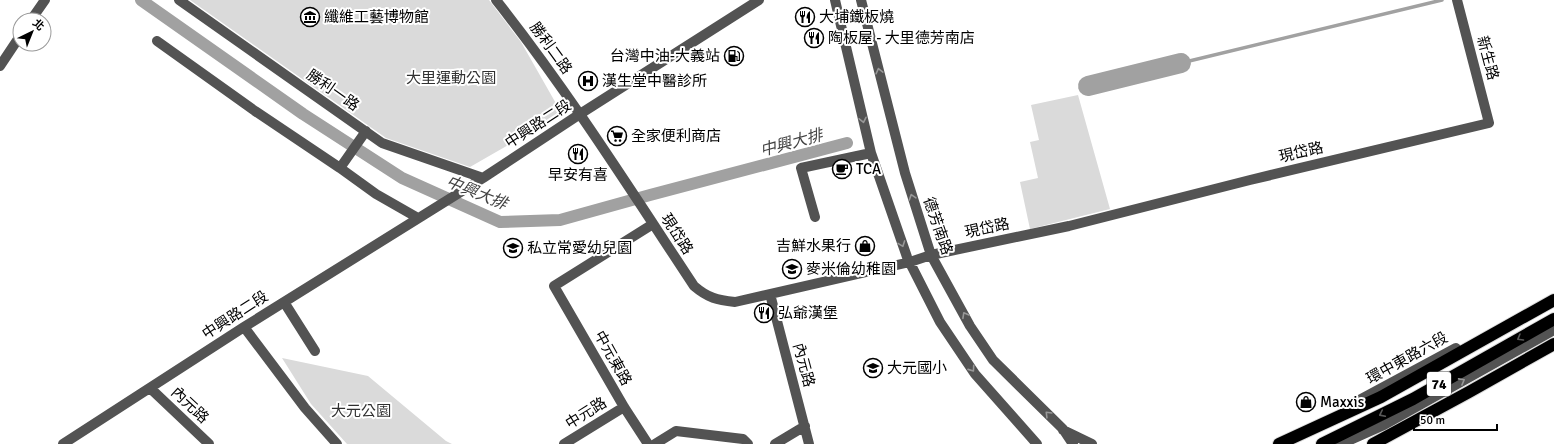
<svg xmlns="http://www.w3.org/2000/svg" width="1554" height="444" viewBox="0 0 1554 444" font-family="Signika,'Noto Sans TC',sans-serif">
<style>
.green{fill:#dadada}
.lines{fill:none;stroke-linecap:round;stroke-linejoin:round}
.stream{stroke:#a1a1a1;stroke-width:3.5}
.canal{stroke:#a1a1a1;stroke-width:12}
.river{stroke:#a1a1a1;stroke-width:20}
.highway-casing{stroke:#dbdbdb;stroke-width:14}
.minor{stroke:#535353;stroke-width:10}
.highway{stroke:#000;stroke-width:12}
.oneway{stroke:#989898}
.oneway2{stroke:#595959}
.labels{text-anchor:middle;stroke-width:4;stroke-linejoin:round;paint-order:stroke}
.shield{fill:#fff;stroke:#4c4c4c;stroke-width:1}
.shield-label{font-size:14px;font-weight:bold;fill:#000}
.poi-label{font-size:15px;fill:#000;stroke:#fff;text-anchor:start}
.street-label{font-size:15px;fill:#000;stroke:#fff}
.park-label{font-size:15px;fill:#313131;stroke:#fff}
.water-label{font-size:16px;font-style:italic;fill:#424242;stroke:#fff}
</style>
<rect width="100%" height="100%" fill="#fff"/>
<path class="green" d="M190,0H489L521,42L562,114L470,167L386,138Z
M1078,95L1110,209L1030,229L1020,182L1038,178L1030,142L1039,140L1031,105Z
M282,358L368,376L446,441L452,444H347L311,404Z"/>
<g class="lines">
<path class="stream" d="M1181,63L1442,0"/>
<path class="canal" d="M141,0L303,114L402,178L500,222L560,220L650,195L847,143"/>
<path class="river" d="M1088,86L1181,63"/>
<defs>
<path id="highway" d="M1279,444L1381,397L1554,300
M1322,444L1413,399L1554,319
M1373,444L1469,392L1554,344"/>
</defs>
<use href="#highway" class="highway-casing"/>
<path class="minor" d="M179,0L382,143L483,178
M496,0C568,91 630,189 694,286C708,298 717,300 735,302L910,262L931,255L1069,226L1250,180L1489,123L1457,0
M835,0L871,153L907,257L940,322L975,374L1037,444
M861,0L905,173L931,255L970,326L993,360L1063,429L1073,444
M31,20L45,0
M157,41L255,111L340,168L376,194L418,218
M0,66L20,36
M340,168L366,131
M815,217L801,168L871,153
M770,294L809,444
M284,302L315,351
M244,327L305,408L337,444
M150,388L209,444
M1352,404L1456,348
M1063,430L1092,444
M63,444L244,327L483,178L580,114L759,0
M564,444L624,407
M648,444L624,407L554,286L653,224
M655,444L676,431L743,439L748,444
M775,444L805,426
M1341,444L1384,425L1554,330"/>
<use href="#highway" class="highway"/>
</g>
<defs><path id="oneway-chevron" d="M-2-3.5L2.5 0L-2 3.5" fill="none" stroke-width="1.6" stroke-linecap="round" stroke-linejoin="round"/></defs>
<g class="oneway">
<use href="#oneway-chevron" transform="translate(879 71) rotate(-104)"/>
<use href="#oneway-chevron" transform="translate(863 120) rotate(78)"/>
<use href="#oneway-chevron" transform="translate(912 197) rotate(-108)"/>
<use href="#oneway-chevron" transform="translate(902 244) rotate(70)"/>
<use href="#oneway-chevron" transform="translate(965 315) rotate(-119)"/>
<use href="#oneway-chevron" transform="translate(972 369) rotate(55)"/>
<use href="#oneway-chevron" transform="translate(1462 381) rotate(-29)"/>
<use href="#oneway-chevron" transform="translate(1048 414) rotate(-135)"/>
</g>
<g class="oneway2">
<use href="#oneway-chevron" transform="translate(1520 338) rotate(150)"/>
<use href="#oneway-chevron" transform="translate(1382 414) rotate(154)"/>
</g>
<defs>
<symbol id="museum-ring" viewBox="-11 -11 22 22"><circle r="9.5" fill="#fff" stroke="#000" stroke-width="1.5"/><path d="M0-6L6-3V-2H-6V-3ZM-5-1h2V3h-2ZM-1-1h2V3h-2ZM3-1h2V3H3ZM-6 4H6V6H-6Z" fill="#000"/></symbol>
<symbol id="restaurant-ring" viewBox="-11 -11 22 22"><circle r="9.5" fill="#fff" stroke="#000" stroke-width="1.5"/><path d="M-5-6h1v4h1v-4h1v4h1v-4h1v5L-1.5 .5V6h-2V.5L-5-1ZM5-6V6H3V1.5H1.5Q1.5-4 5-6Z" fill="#000"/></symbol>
<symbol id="fuel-ring" viewBox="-11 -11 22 22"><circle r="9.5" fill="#fff" stroke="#000" stroke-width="1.5"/><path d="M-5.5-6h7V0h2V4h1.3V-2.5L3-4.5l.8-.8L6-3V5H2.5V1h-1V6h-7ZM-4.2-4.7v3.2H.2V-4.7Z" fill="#000"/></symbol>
<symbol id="hospital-ring" viewBox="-11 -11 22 22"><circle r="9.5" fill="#fff" stroke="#000" stroke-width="1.5"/><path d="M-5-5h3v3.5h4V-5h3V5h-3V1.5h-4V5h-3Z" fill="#000"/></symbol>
<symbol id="supermarket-ring" viewBox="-11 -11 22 22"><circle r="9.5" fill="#fff" stroke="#000" stroke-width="1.5"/><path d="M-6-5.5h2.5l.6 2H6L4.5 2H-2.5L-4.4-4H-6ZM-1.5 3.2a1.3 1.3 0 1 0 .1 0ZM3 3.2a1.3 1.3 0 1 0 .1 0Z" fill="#000"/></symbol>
<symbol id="cafe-ring" viewBox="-11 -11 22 22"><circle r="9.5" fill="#fff" stroke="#000" stroke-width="1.5"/><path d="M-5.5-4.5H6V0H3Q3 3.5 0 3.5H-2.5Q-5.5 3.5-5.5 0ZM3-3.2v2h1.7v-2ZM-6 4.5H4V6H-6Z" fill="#000"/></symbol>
<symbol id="shop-ring" viewBox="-11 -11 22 22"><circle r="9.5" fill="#fff" stroke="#000" stroke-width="1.5"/><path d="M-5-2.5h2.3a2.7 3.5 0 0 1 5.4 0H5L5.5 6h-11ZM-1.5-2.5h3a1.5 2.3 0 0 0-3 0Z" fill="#000"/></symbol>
<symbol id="school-ring" viewBox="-11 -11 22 22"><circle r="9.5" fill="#fff" stroke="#000" stroke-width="1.5"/><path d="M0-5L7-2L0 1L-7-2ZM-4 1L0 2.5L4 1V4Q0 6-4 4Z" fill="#000"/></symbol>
</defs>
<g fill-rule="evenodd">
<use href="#museum-ring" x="299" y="6" width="22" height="22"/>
<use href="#restaurant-ring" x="794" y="6" width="22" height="22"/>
<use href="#restaurant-ring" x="803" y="27" width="22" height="22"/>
<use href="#fuel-ring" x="723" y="45" width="22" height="22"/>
<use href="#hospital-ring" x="577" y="70" width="22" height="22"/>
<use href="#supermarket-ring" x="606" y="125" width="22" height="22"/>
<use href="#restaurant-ring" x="567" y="143" width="22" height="22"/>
<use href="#cafe-ring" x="831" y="158" width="22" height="22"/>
<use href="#shop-ring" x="854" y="235" width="22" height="22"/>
<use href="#school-ring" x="502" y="237" width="22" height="22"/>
<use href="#school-ring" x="781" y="258" width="22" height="22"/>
<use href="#restaurant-ring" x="753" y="302" width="22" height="22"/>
<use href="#school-ring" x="862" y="357" width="22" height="22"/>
<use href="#shop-ring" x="1295" y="391" width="22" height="22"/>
</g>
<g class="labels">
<rect class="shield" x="1427" y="372" width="24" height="24" rx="3"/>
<g class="shield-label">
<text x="1439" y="389">74</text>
</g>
<g class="poi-label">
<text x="324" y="22">纖維工藝博物館</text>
<text x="819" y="22">大埔鐵板燒</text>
<text x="828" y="43">陶板屋 - 大里德芳南店</text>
<text x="720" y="61" text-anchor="end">台灣中油-大義站</text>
<text x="602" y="86">漢生堂中醫診所</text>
<text x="631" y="141">全家便利商店</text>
<text x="856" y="174">TCA</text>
<text x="578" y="180" text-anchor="middle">早安有喜</text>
<text x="851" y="251" text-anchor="end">吉鮮水果行</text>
<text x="527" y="253">私立常愛幼兒園</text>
<text x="806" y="274">麥米倫幼稚園</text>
<text x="778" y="318">弘爺漢堡</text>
<text x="887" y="373">大元國小</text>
<text x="1320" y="407">Maxxis</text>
</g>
<g class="street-label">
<text transform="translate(551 48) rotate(54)" y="5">勝利二路</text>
<text transform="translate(1488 58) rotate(75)" y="5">新生路</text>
<text transform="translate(333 90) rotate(35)" y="5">勝利一路</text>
<text transform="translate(538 124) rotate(-33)" y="5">中興路二段</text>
<text transform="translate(1301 152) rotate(-13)" y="5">現岱路</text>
<text transform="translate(938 226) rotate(71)" y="5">德芳南路</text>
<text transform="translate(987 228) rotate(-12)" y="5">現岱路</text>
<text transform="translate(677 234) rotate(57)" y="5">現岱路</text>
<text transform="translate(235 315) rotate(-33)" y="5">中興路二段</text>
<text transform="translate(613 358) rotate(61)" y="5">中元東路</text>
<text transform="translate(1407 358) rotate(-29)" y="5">環中東路六段</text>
<text transform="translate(804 365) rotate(75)" y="5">內元路</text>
<text transform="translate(190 405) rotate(43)" y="5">內元路</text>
<text transform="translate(586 413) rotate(-32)" y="5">中元路</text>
</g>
<g class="park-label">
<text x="451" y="83">大里運動公園</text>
<text x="361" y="416">大元公園</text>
</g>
<g class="water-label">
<text transform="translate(791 142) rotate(-15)" y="6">中興大排</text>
<text transform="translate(477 192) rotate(22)" y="6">中興大排</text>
</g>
</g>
<g transform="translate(32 32) rotate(43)"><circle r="19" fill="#ffffff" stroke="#999999"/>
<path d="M0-3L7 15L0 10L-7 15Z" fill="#000000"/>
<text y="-6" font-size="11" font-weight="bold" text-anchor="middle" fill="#000000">北</text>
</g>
<path d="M1414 424v6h83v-6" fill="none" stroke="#000000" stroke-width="2"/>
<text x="1420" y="424" font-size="12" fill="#000000" stroke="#ffffff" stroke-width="3" paint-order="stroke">50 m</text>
</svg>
